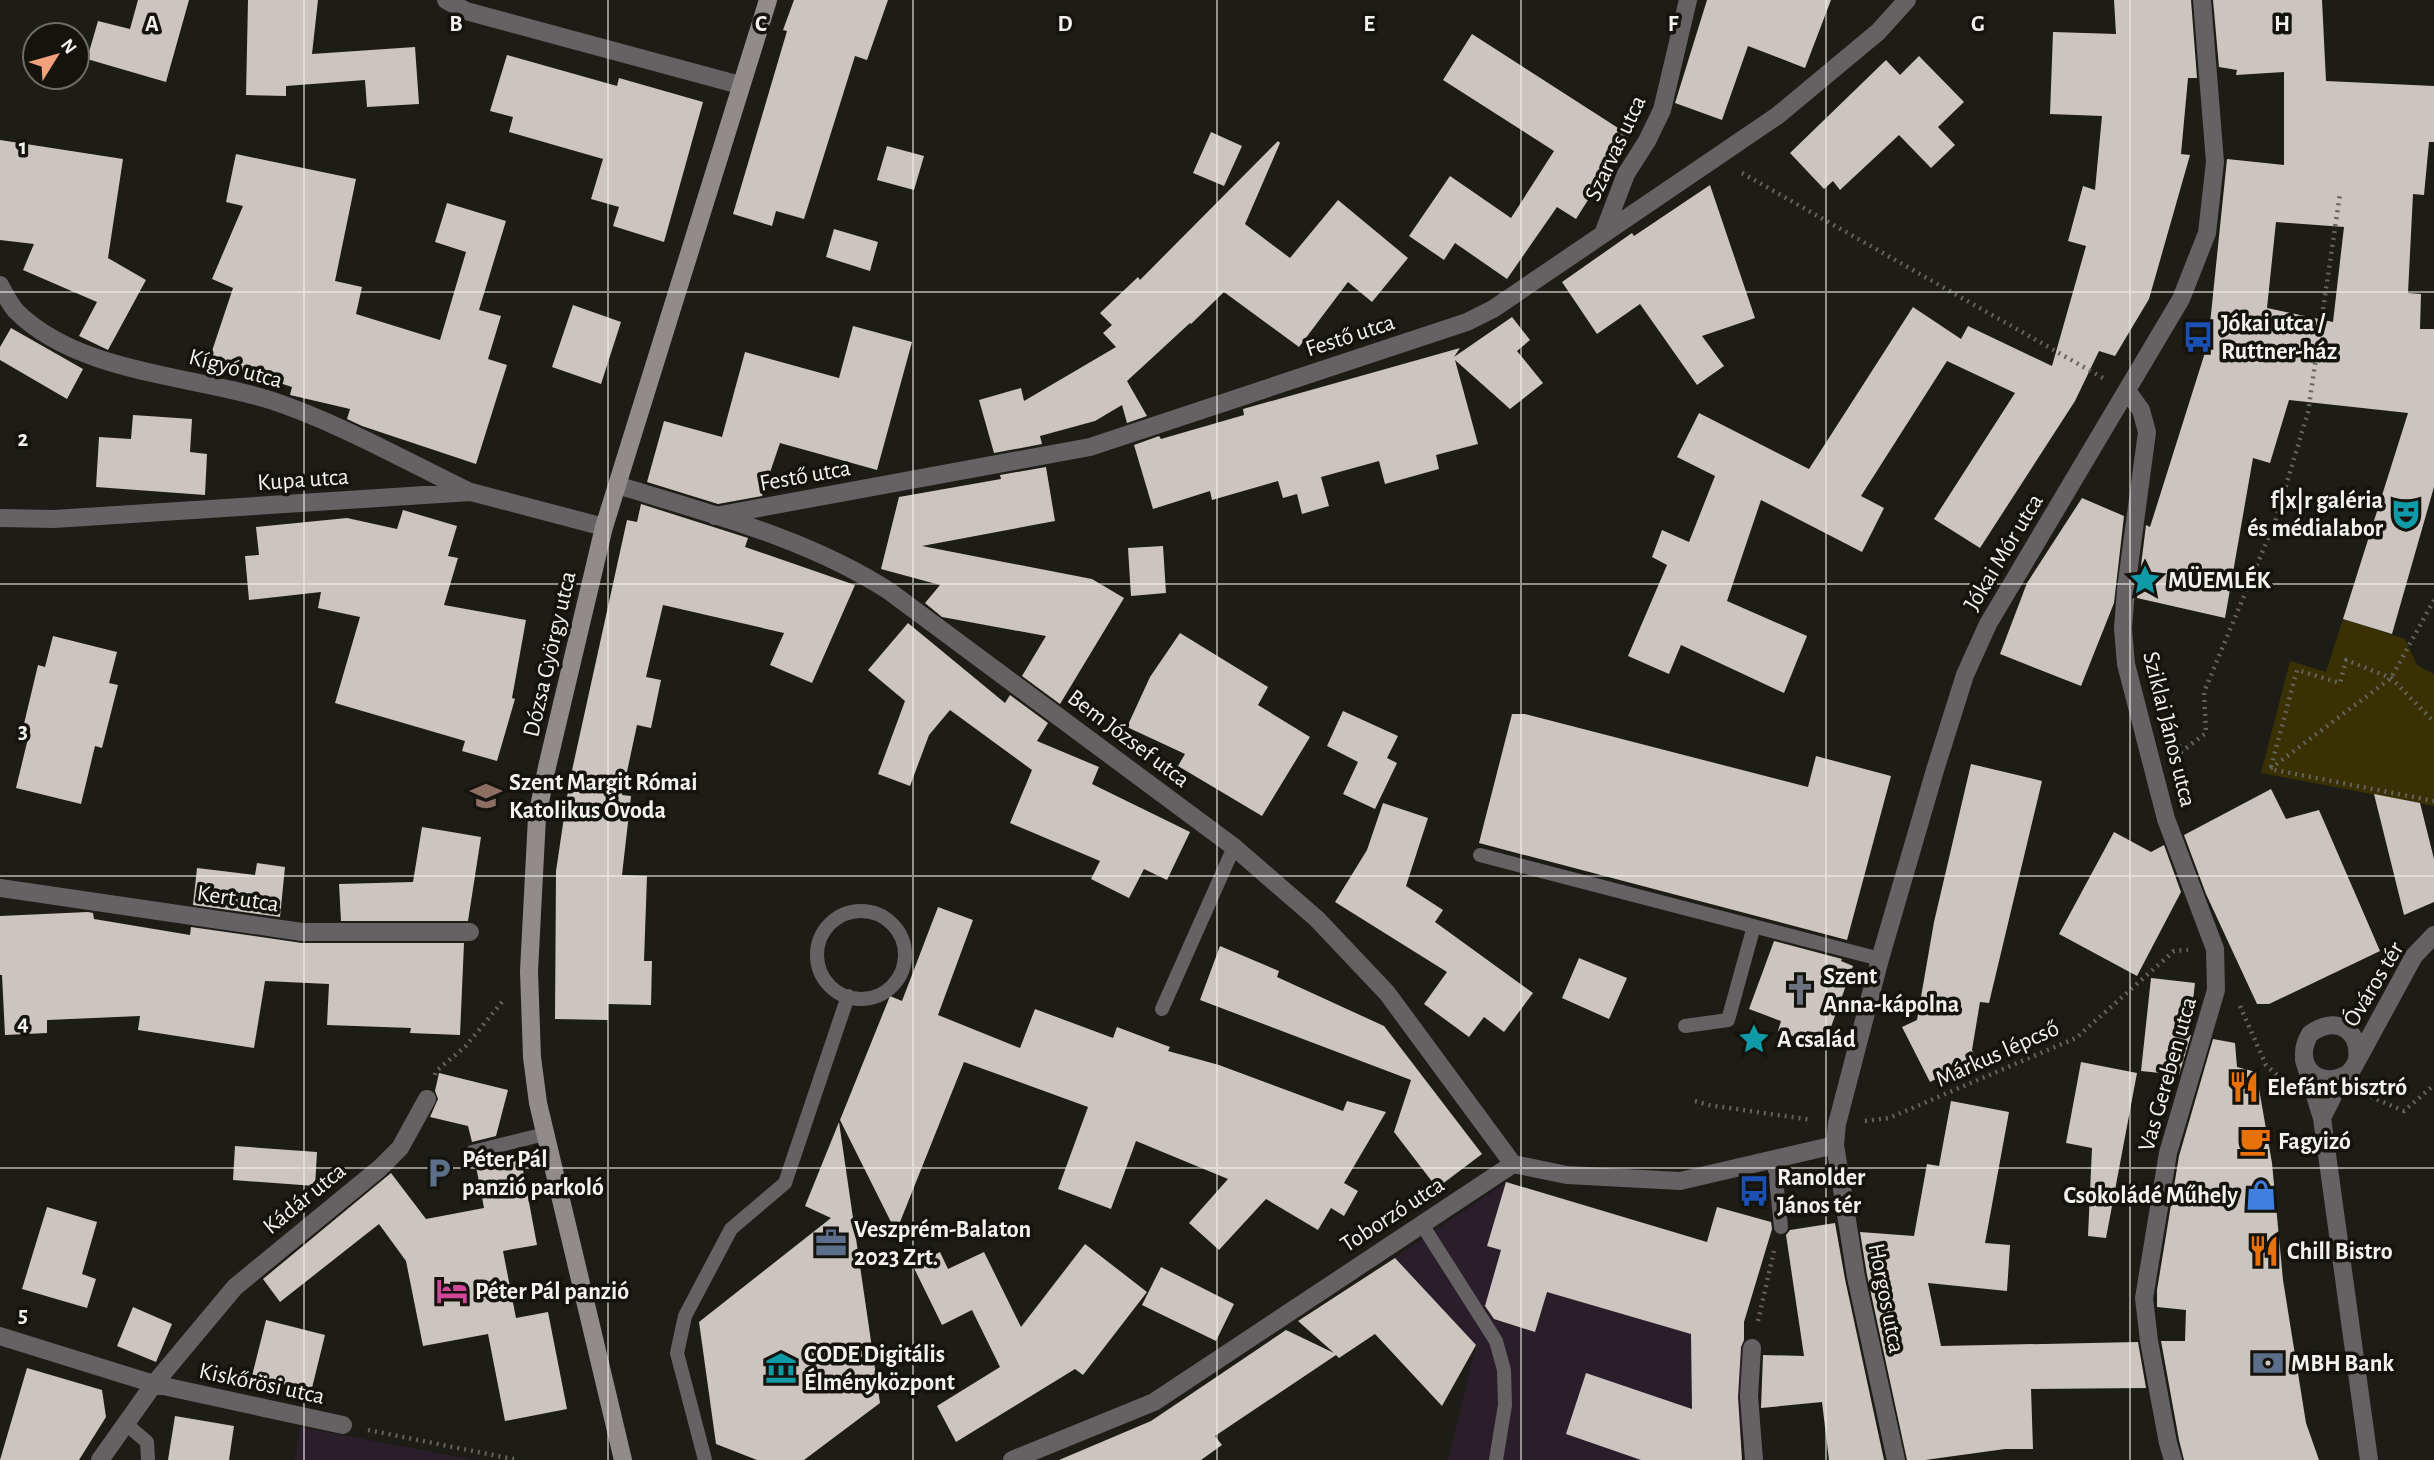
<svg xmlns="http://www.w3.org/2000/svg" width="2434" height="1460" viewBox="0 0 2434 1460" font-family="'Alegreya Sans',sans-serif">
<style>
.education{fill:#2b1e2b}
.green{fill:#393103}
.building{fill:#ccc4bf;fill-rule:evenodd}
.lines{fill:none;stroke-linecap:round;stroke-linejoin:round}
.path{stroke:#63625c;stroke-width:4.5;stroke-dasharray:2 5;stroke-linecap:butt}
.lane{stroke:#666263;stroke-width:14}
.street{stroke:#666263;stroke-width:18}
.secondary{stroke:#918b8c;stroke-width:18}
.grid{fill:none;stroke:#f3f2ee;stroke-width:2;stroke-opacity:0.55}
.labels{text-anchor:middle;stroke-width:7;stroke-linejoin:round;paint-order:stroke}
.street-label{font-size:24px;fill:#f3f2ee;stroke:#14130d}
.poi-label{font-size:24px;font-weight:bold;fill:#f3f2ee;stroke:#14130d;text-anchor:start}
.grid-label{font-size:23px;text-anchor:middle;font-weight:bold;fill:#f3f2ee;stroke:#14130d;stroke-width:7;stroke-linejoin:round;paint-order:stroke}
</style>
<rect width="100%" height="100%" fill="#1d1c16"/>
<path class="education" d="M1506,1182L1707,1242L1717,1207L1773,1223L1744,1322L1741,1460H1448L1476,1345L1395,1258Z
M300,1427L475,1460H295Z"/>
<path class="green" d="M2343,619L2405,639L2417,665L2434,674V806L2261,773L2290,661L2326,672Z"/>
<path class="building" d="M138,0H189L166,82L87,59L98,21L130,29Z
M248,0H318L312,54L415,47L419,104L367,107L365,80L286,86V96L246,95Z
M794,0H888L867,60L855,56L804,219L776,211L772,226L733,214L787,31L783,30Z
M1707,0H1831L1805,68L1748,46L1722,120L1675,103Z
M2114,0H2191L2197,78H2188L2181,154L2190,155L2149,299L2115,356L2099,351L2075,401L1980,548L1934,519L2015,393L1947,361L1861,496L1884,508L1862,552L1761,500L1727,601L1807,636L1784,693L1681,645L1669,674L1628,656L1667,565L1652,557L1662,530L1689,542L1715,476L1677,457L1699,413L1809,469L1913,307L1961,339L1968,326L2052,366L2086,246L2068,241L2083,186L2095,190L2102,116L2050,114L2053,32L2116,34Z
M2213,0H2322L2326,81L2434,86V142H2429L2424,195L2413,194L2408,293L2421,294L2420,329H2434V487L2392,634L2343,619L2408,413L2289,400L2270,463L2253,458L2225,618L2137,598L2146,525L2150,527L2208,343L2227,159L2284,165V72L2236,75L2237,70L2219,67ZM2276,222L2344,227L2333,322L2267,308Z
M1472,34L1629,135L1576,219L1557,207L1507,279L1455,243L1444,260L1409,236L1450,176L1511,218L1554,151L1443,80Z
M507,55L617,86L619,78L703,102L664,242L613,226L619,207L591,199L603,159L509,132L513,117L490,111Z
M1919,56L1964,102L1938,127L1955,145L1931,168L1899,135L1840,190L1833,181L1824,189L1790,153L1886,60L1900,75Z
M1211,132L1242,146L1224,186L1193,173Z
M0,140L123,159L108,258L146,280L108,350L79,336L97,302L23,270L34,244L0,240Z
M1278,141L1280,143L1245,224L1290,258L1338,200L1408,258L1372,302L1348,282L1299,347L1224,292L1191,324L1190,323L1127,381L1147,416L1127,423L1122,405L1095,421L1040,436L1042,444L994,453L979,400L1021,388L1024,401L1116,347L1103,333L1112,325L1100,313L1138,277L1140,280Z
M887,146L924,156L914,190L877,180Z
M236,154L356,179L335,281L362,287L356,314L440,340L466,252L435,242L447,203L506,221L479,310L501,316L488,359L507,365L476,464L362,426L347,419L350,409L290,395L292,387L209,360L233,288L212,279L243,206L226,202Z
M1710,185L1755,318L1702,336L1724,366L1697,385L1640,304L1597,334L1562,282L1632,233L1634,236Z
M834,229L878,242L870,271L826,257Z
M573,305L621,322L601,384L552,367Z
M1512,317L1530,340L1517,351L1543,383L1510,409L1455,360L1478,444L1436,455L1439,469L1385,484L1379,461L1321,477L1329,506L1302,514L1297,494L1283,498L1278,481L1212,500L1210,491L1153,509L1134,445L1159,436L1161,439L1244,415L1243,409L1460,348L1454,357Z
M853,326L912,342L877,470L780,443L762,496L718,504L647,482L664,421L722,437L745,352L839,378Z
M11,328L83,369L67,399L0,360V347Z
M133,415L192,419L190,452L207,454L205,495L96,487L99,437L131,439Z
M1046,467L1055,521L922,546L1092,579L1124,598L1060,704L1022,676L1046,636L942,617L925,603L940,585L881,569L899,497L1001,479L1000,475Z
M2082,498L2124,516L2114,603L2081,686L2000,654L2027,583Z
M641,504L748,538L745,547L855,585L812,683L770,665L784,633L663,605L646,677L661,680L651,728L637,725L622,795L631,796L622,875L647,876L644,961H652L651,1005L608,1004V1020L555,1019L556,871L569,784L627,520L637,522Z
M403,510L457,526L448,556L458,558L444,605L526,620L512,698L515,699L497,761L462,751L465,741L335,703L360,617L318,608L321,592L249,600L245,556L259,555L256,527L347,518L397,529Z
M1163,546L1166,593L1131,596L1128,548Z
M908,623L1005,703L1010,695L1048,723L1037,741L1099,767L1092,784L1190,832L1167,880L1144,869L1129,898L1091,879L1100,861L1010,823L1032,770L950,710L929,735L910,786L878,774L905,701L868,670Z
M1180,633L1268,687L1258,705L1310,737L1262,816L1178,766L1185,754L1127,727L1150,677Z
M53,636L117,652L109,683L118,685L102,748L95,746L81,804L16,788L30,730L23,728L38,665L45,667Z
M1343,711L1398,736L1387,758L1397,763L1375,809L1343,794L1358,762L1327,746Z
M1512,714H1525L1808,787L1816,756L1891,776L1847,940L1479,843Z
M1971,764L2042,781L1989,1003L1980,1002L1972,1050L1976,1059L1930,1082L1902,1027L1917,1020L1934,922Z
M2271,789L2286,819L2319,810L2380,951L2269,1004H2257L2206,894L2184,835Z
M2374,794L2420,803L2434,859V902L2404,915Z
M1383,803L1428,818L1406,886L1443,910L1435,922L1533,993L1504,1032L1484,1017L1469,1037L1424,1004L1447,972L1335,902L1367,850Z
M422,827L481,837L468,921H341L339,884L413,882Z
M2114,832L2151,852L2164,845L2181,892L2137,976L2059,934Z
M257,863L285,867L280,917L193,905L197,868L255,875Z
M938,907L973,920L938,1015L1020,1048L1035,1009L1113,1038L1117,1027L1170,1047L1168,1051L1219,1065L1343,1111L1347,1101L1386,1112L1344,1183L1358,1191L1344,1216L1331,1208L1318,1230L1266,1199L1219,1250L1189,1223L1228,1179L1136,1141L1111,1209L1058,1189L1088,1107L964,1062L896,1232L840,1120L890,996L902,1001Z
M88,912L93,913L94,919L190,935L191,927L302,943H464L460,1035L410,1033L411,1028L327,1025L329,984L265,981L254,1048L138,1030L140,1016L47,1020V1033L5,1035L2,975H0V916Z
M1774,941L1842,959L1841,961L1853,966L1827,1038L1807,1031L1804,1040L1778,1031L1781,1021L1749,1009Z
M1220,946L1279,971L1277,977L1384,1026L1482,1154L1437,1188L1394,1132L1411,1080L1200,1000Z
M1579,958L1627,978L1609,1019L1562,998Z
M2151,978L2195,983L2189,1035H2191L2179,1075L2141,1071Z
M2213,1039L2235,1043L2237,1067L2256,1072L2272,1163L2283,1280L2306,1423L2319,1460H2184L2179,1440L2161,1341H2185L2186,1310L2157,1307V1290L2179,1156Z
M2081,1062L2137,1073L2106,1238L2088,1236L2092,1148L2066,1143Z
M439,1073L508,1090L496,1136L472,1142L468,1126L430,1117L438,1099L435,1091Z
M1951,1101L2009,1112L1985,1243L2010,1245L2007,1291L1928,1283L1941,1346L2138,1342L2146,1388L2031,1389L2033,1449H2005L1925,1460H1907L1867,1275L1860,1232L1914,1236L1927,1164L1939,1166Z
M839,1122L880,1403L804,1460H757L716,1444L699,1322L831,1218L805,1206Z
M235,1146L317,1152L315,1186L233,1180Z
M520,1154L537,1245L503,1251L516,1318L548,1312L567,1409L505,1421L488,1334L423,1346L406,1261L379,1224L280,1302L263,1279L391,1173L426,1219L484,1208L475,1161Z
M1506,1182L1707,1242L1717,1207L1771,1222L1772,1229L1744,1322V1340L1741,1347L1738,1397L1742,1460H1641L1566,1434L1586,1373L1692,1409L1691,1334L1547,1292L1535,1332L1494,1319L1485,1306L1501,1250L1487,1246Z
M47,1207L97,1222L82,1274L96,1279L87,1308L22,1289Z
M1835,1223L1845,1279L1884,1460H1829L1822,1402L1761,1408L1763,1355L1804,1356L1786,1235L1790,1230Z
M1085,1244L1147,1292L1083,1375L1075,1369L956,1442L937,1406L1000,1367L972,1310L942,1325L913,1266L940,1252L948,1269L984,1252L1021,1327Z
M1395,1258L1476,1345L1442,1406L1375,1334L1339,1358L1336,1355L1215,1436L1222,1445L1201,1460H1059L1151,1421L1286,1330L1334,1353L1298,1321Z
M1161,1267L1234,1304L1216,1341L1142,1305Z
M133,1307L172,1324L156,1362L117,1346Z
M266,1320L325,1335L311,1392L252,1376Z
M27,1368L102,1390L106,1417L79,1460H0Z
M175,1416L234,1426L229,1460H168Z"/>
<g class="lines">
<path class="path" d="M1742,173L2103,378
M2434,600L2391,678L2270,769L2434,801
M2177,738L2181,752L2206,733L2204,692L2276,519L2308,412L2340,194
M2271,767L2297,670L2340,683L2346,660L2391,678L2434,722
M2240,1006L2266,1065L2279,1077
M435,1075L436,1071L465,1047L502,1002
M2364,1094L2404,1111L2434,1085
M1695,1101L1709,1105L1812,1120
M1865,1121L1889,1118L2076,1038L2174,951L2188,950
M1758,1321L1774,1251
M368,1430L518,1460"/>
<path class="lane" d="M1480,855L1880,959
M817 955a44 44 0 1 1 88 0a44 44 0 1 1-88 0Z
M1162,1009L1234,847
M1685,1026L1728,1020L1754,926
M472,1152L545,1134
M1774,1160L1781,1227
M1421,1223L1496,1341L1504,1370L1505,1405L1496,1460
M126,1424L147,1442L148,1460
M705,1460L677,1353L685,1316L731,1229L785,1183L848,996"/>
<path class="street" d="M446,0L466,11L740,85
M1603,234L1626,174L1647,141L1662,110L1688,0
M0,285C5,294 10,305 17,312C79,373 190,375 270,400C337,422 404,460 468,491
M2128,392L2141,410L2147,432L2126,589L2123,629L2126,664L2166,819L2215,949L2216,990L2168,1153L2144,1298L2149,1341L2168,1443L2173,1460
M617,485C710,514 807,538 889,591L1234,847L1317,919L1387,993L1513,1164
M715,516L1090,447L1467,322L1493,309L1777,116L1878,32L1907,0
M0,518L54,519L471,492L604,527
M0,888L302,932H470
M2304,1060L2322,1118L2369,1460
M2347,1074C2317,1091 2292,1063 2310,1034C2335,1015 2361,1029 2357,1060
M2322,1118L2339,1084L2353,1068L2414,956L2434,935
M0,1336L154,1384L343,1425
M1752,1348L1749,1396L1754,1460
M100,1460L154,1384L235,1287L380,1168L400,1148L427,1099
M1012,1460L1154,1402L1513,1164L1567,1175L1680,1181L1835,1145
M1896,1460L1856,1277L1835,1145L1837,1124L1880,959L1935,770L1965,675L1988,624L2181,299L2207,233L2215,162L2202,0"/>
<path class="secondary" d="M623,1460L538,1103L532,1057L529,971L537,817L547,767L604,527L768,0"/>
</g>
<path class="grid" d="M304,0V1460M608,0V1460M913,0V1460M1217,0V1460M1521,0V1460M1826,0V1460M2130,0V1460M0,292H2434M0,584H2434M0,876H2434M0,1168H2434"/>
<defs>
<symbol id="bus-bare" viewBox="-9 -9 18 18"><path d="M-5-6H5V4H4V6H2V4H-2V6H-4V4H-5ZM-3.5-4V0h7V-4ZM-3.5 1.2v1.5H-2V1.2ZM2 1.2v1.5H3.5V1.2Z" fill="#1a4fb4" stroke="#14130d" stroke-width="2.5" paint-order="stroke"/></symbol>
<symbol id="theatre-bare" viewBox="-9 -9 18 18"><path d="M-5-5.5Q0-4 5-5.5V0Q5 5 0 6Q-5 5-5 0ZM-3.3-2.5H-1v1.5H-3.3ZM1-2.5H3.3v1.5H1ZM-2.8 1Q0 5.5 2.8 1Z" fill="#0f9aa8" stroke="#14130d" stroke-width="2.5" paint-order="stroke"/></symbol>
<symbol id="sight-bare" viewBox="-9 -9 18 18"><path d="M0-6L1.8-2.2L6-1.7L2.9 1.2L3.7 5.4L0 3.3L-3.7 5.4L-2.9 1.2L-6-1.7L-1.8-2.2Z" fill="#0f9aa8" stroke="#14130d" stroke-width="2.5" paint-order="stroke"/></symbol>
<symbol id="school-bare" viewBox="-9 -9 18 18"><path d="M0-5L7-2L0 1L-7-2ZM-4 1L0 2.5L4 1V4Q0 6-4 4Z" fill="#8d6e63" stroke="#14130d" stroke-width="2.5" paint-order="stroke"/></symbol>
<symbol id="church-bare" viewBox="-9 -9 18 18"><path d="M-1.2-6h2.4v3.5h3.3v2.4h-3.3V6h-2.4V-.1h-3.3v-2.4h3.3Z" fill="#6b7280" stroke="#14130d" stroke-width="2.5" paint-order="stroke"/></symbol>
<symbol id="restaurant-bare" viewBox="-9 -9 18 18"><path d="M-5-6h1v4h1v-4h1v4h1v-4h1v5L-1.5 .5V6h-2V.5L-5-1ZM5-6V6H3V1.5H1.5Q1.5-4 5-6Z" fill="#e8710a" stroke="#14130d" stroke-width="2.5" paint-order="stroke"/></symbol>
<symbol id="cafe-bare" viewBox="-9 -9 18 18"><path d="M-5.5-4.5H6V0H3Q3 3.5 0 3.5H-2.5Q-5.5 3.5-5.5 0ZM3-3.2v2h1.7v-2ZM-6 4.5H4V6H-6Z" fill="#e8710a" stroke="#14130d" stroke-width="2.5" paint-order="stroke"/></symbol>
<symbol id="parking-bare" viewBox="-9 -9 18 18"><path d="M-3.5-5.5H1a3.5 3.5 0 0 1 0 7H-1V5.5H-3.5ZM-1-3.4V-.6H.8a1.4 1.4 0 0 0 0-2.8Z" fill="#5c6f8a" stroke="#14130d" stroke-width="2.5" paint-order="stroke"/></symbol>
<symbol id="shop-bare" viewBox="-9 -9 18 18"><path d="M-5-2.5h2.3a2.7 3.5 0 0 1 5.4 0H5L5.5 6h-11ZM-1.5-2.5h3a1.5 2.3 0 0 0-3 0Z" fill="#3f7fe0" stroke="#14130d" stroke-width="2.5" paint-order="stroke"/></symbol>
<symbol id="office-bare" viewBox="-9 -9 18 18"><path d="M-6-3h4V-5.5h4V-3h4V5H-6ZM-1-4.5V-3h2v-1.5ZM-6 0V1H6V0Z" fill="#5c6f8a" stroke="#14130d" stroke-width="2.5" paint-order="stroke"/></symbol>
<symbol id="hotel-bare" viewBox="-9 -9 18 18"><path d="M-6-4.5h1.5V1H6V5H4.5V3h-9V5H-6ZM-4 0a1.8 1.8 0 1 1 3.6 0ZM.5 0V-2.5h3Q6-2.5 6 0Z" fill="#d1479c" stroke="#14130d" stroke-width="2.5" paint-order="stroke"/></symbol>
<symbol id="bank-bare" viewBox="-9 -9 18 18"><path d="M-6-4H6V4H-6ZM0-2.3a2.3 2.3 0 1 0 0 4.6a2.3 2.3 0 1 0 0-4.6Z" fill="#5c6f8a" stroke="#14130d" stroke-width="2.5" paint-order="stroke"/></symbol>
<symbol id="museum-bare" viewBox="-9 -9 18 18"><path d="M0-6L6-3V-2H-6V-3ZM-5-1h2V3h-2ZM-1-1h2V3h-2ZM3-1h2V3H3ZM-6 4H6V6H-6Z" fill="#0f9aa8" stroke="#14130d" stroke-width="2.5" paint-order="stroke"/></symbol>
</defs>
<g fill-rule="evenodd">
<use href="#bus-bare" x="2176" y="315" width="44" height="44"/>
<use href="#theatre-bare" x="2384" y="492" width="44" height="44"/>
<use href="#sight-bare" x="2123" y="558" width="44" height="44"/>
<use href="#school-bare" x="464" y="774" width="44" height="44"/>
<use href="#church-bare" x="1778" y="968" width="44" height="44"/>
<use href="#sight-bare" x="1732" y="1017" width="44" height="44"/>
<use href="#restaurant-bare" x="2222" y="1065" width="44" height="44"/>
<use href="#cafe-bare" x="2233" y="1119" width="44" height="44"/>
<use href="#parking-bare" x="417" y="1151" width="44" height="44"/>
<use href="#bus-bare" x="1732" y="1169" width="44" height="44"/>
<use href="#shop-bare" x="2239" y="1173" width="44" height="44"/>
<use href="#office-bare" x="809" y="1221" width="44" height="44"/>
<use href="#restaurant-bare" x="2242" y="1229" width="44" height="44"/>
<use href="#hotel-bare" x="430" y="1269" width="44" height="44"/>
<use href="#bank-bare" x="2246" y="1341" width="44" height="44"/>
<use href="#museum-bare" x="759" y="1346" width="44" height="44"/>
</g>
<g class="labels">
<g class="street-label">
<text transform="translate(1615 148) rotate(-65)" y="8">Szarvas utca</text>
<text transform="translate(1350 335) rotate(-18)" y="8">Festő utca</text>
<text transform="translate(236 368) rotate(15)" y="8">Kígyó utca</text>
<text transform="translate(805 475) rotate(-10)" y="8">Festő utca</text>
<text transform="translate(303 479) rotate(-4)" y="8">Kupa utca</text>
<text transform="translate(2003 552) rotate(-59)" y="8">Jókai Mór utca</text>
<text transform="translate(549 654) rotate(-77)" y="8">Dózsa György utca</text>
<text transform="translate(2170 729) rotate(76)" y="8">Sziklai János utca</text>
<text transform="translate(1129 738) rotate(37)" y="8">Bem József utca</text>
<text transform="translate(238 898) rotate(8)" y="8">Kert utca</text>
<text transform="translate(2373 984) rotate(-59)" y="8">Óváros tér</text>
<text transform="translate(1997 1053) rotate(-24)" y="8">Márkus lépcső</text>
<text transform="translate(2167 1074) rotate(-74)" y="8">Vas Gereben utca</text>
<text transform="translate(304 1198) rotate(-39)" y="8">Kádár utca</text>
<text transform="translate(1392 1214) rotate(-33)" y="8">Toborzó utca</text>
<text transform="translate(1887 1298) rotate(79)" y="8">Horgos utca</text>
<text transform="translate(262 1383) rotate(12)" y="8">Kiskőrösi utca</text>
</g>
<g class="poi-label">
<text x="2221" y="331">Jókai utca /<tspan x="2221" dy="28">Ruttner-ház</tspan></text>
<text x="2383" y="508" text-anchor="end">f|x|r galéria<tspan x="2383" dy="28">és médialabor</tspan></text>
<text x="2168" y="588">MÜEMLÉK</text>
<text x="509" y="790">Szent Margit Római<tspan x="509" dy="28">Katolikus Óvoda</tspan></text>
<text x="1823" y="984">Szent<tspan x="1823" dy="28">Anna-kápolna</tspan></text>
<text x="1777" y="1047">A család</text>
<text x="2267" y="1095">Elefánt bisztró</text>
<text x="2278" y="1149">Fagyizó</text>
<text x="462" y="1167">Péter Pál<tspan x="462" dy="28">panzió parkoló</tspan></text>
<text x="1777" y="1185">Ranolder<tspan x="1777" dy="28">János tér</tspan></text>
<text x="2238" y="1203" text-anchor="end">Csokoládé Műhely</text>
<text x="854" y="1237">Veszprém-Balaton<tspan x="854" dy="28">2023 Zrt.</tspan></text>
<text x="2287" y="1259">Chill Bistro</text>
<text x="475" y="1299">Péter Pál panzió</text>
<text x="804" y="1362">CODE Digitális<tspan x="804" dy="28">Élményközpont</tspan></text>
<text x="2291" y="1371">MBH Bank</text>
</g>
</g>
<g class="grid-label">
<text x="152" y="31">A</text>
<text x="456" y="31">B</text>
<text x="761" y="31">C</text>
<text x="1065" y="31">D</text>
<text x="1369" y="31">E</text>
<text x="1673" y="31">F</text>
<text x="1978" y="31">G</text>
<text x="2282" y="31">H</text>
<text x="23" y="154">1</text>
<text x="23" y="446">2</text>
<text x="23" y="738">3</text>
<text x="23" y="1030">4</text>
<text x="23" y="1322">5</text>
</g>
<g transform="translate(56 56) rotate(53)"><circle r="33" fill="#14130d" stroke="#6d6c67" stroke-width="2"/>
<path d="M0-5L12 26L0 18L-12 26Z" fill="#f1a17b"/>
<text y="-10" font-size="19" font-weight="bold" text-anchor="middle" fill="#f3f2ee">N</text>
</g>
</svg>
